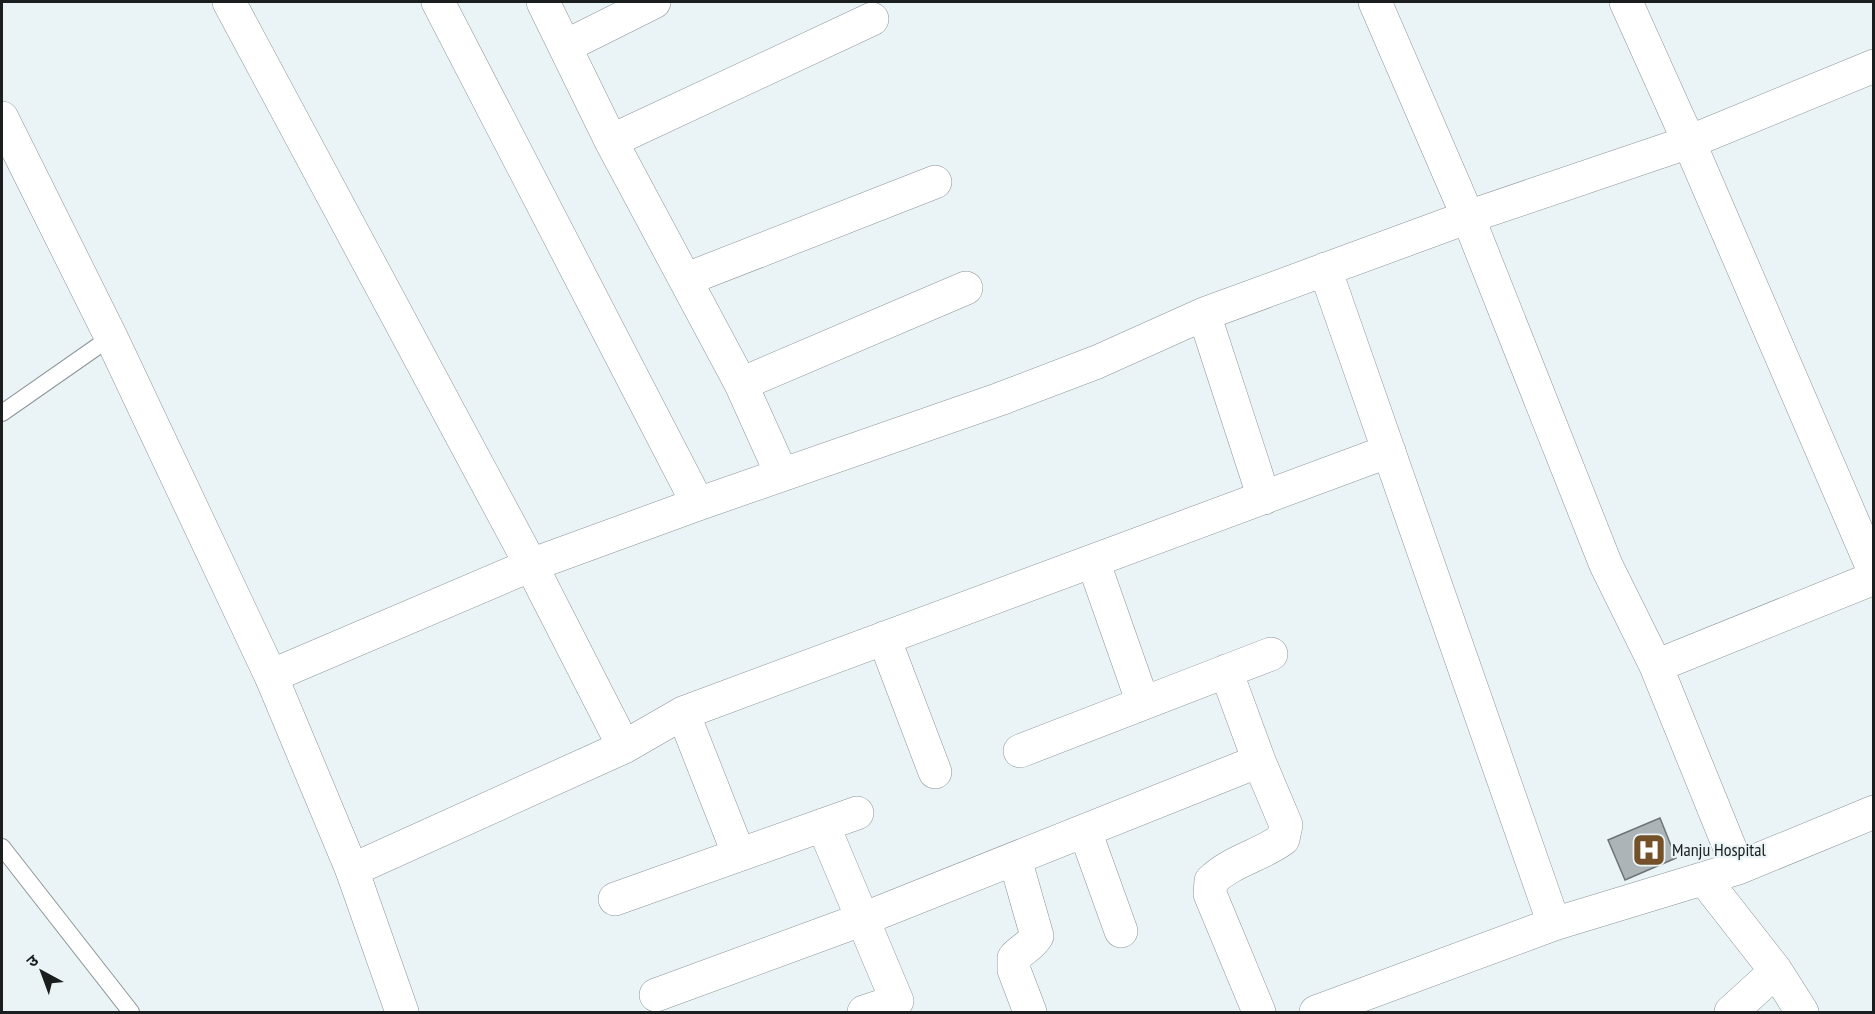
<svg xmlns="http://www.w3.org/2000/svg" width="1875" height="1014" viewBox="0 0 1875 1014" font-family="'PT Sans Narrow','Noto Sans Devanagari',sans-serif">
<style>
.building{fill:#adb4b8;stroke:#6d7477;stroke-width:1.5}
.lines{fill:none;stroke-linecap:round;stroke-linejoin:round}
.service-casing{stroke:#8d9598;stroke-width:18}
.minor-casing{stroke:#8d9598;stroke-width:34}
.tertiary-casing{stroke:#8d9598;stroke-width:34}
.service{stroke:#fff;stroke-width:16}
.minor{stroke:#fff;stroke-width:33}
.tertiary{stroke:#fff;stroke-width:33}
.labels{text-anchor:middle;stroke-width:4.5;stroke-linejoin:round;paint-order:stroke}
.poi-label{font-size:18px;fill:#1b1e1f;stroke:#eaf3f6;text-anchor:start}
</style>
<rect width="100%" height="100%" fill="#eaf3f6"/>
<path class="building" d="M1660,818L1676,858L1625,880L1608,840Z"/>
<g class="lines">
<defs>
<path id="service" d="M2,413L111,337
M2,847L131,1012"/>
<path id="minor" d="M229,2L531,565L624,747
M438,2L698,504
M543,2L611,141L741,384L782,475
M1375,2L1468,217L1606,565L1656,666L1738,868
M1626,2L1689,142L1874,571
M566,46L654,2
M611,141L872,19
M1325,269L1554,924
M687,279L935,182
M1204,314L1264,498
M741,384L966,288
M1093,561L1143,703
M884,638L935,772
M1656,666L1874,578
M271,676L531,565L698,504L1000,399L1097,362L1204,314L1468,217L1689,142L1874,66
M683,713L739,855
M1020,751L1271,654
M1259,761L1286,825L1283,839C1260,856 1233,860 1211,881L1210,894L1259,1012
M823,825L897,1001L864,1012
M1085,831L1121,931
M1015,859L1037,936C1031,946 1022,949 1014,958V970L1030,1012
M352,870L624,747L683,713L1389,451
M1704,879L1776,971L1802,1012
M615,899L857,813
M656,995L863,919L1259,761L1226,671
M1316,1012L1554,924L1738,868L1874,812
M1731,1012L1776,971"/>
<path id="tertiary" d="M2,118L111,337L271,676L352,870L402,1012"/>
</defs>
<use href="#service" class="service-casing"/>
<use href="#minor" class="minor-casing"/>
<use href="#tertiary" class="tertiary-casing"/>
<use href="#service" class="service"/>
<use href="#minor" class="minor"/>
<use href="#tertiary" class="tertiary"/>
</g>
<defs>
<symbol id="hospital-square" viewBox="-11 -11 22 22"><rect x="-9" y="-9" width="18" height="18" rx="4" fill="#745129" stroke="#eaf3f6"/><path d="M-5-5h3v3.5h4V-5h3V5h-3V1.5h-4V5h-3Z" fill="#fff"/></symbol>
</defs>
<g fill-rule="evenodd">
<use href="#hospital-square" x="1630" y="831" width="38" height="38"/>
</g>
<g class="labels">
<g class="poi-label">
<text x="1672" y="856">Manju Hospital</text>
</g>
</g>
<rect width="1875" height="1014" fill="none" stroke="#1b1e1f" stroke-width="6"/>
<g transform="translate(42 972) rotate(319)" stroke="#eaf3f6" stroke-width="4.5" paint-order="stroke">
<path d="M0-4.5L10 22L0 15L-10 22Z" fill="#1b1e1f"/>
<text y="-9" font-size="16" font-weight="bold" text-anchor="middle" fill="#1b1e1f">उ</text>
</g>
</svg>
